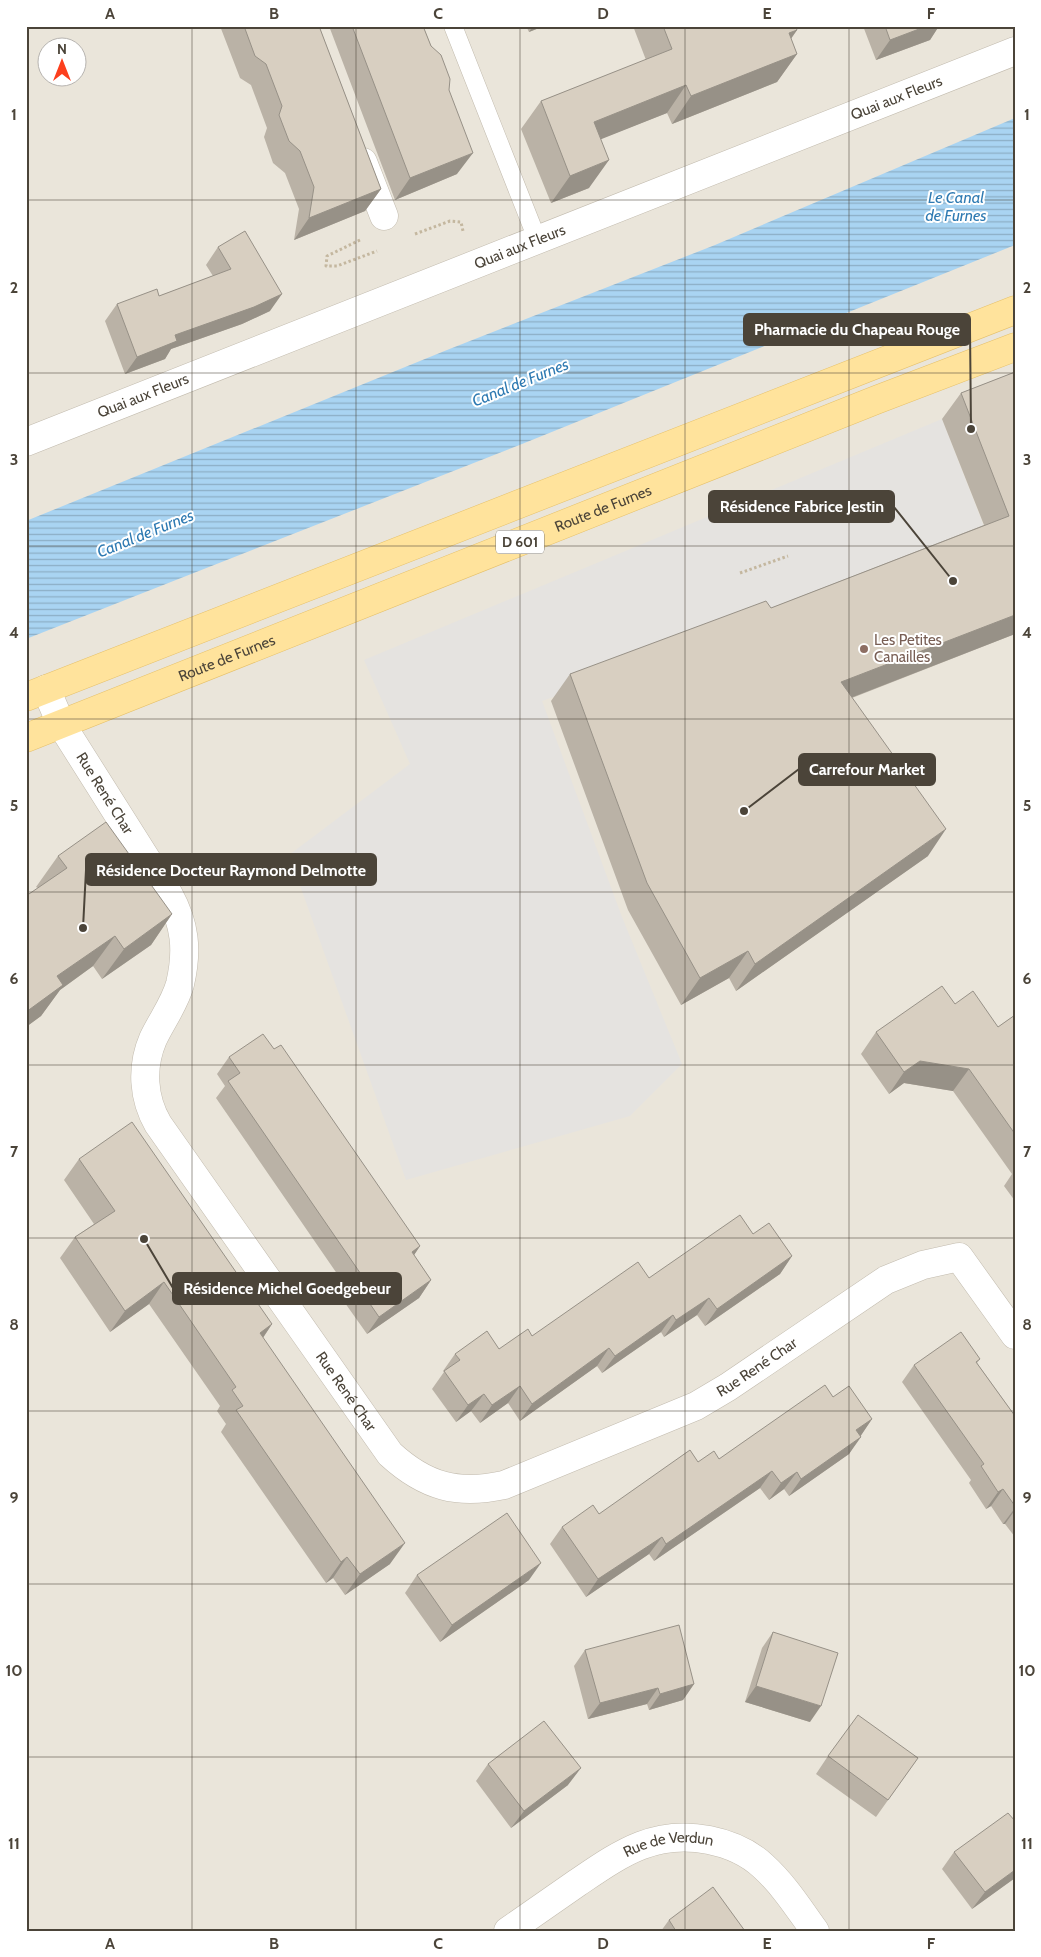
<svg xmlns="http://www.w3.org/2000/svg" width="1041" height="1957" viewBox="0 0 1041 1957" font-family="Cabin,sans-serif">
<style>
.residential{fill:#eae5da;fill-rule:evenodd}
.parking{fill:#e5e3e0}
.water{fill:url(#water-rules)}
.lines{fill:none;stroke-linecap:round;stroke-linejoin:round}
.lane-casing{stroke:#c2bbae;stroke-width:19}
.street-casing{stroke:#c2bbae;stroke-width:29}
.primary-casing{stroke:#e6c16a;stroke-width:29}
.path{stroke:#c4b79f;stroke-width:3;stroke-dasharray:2.5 2.5;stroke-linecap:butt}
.lane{stroke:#fff;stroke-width:18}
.street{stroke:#fff;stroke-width:28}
.primary{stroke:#ffe39c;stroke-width:28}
.wall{fill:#bab2a6}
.shaded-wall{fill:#979187}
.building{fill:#d8cfc1;stroke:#979187}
.grid{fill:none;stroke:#4b4439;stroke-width:1;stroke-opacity:0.55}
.education-dot{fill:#8d6e63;stroke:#fff;stroke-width:2}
.labels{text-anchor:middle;stroke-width:4;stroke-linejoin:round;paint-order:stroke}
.shield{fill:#fff;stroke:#817c74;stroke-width:1}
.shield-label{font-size:14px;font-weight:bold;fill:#4b4439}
.street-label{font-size:15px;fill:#4b4439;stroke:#fff}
.education-label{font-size:15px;fill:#785e54;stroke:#fff;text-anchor:start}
.water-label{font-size:16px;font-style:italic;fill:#2e7ab2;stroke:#fff}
.leader{fill:none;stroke:#4b4439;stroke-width:2}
.callout-dot{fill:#4b4439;stroke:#fff;stroke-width:2}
.callout{fill:#4b4439;stroke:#4b4439;stroke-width:2}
.callout-label{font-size:16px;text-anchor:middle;font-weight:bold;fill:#fff}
.neatline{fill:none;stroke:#4b4439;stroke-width:2}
.grid-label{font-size:16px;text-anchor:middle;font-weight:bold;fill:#4b4439}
</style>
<defs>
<pattern id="water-rules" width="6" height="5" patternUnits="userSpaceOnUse" patternTransform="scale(1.25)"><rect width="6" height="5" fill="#a9d4f2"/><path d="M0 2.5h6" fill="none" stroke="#8caec5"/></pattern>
</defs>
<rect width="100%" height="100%" fill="#f6f3ec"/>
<path class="residential" d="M26,26H1015V1931H26ZM48,48H78V78H48Z"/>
<path class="parking" d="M942,419L990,542L542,701L622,917L682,1064L630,1116L406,1180L289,855L410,764L364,660Z"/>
<path class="water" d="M1015,118V245L522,444L26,639V521L447,350L715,245Z"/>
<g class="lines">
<defs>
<path id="lane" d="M453,26L537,239"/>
<g id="street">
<path d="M363,162L384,216"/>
<path id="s1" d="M26,442L1015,51"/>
<path id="s2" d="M46,689L61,724L169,895C185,924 188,950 180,984C175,1003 162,1020 153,1039C141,1067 143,1098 158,1124L390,1454C426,1487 458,1495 504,1485L696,1406L728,1387L886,1280L923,1265L959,1257L1015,1335"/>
<path id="s3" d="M508,1931C531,1915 554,1899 577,1883C620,1854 654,1829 709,1840C729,1844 748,1852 763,1866C784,1885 799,1909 815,1931"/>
</g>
<g id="primary">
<path d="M26,697L1015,310"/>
<path id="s4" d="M26,738L876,400L1015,347"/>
</g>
</defs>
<use href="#lane" class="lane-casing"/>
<use href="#street" class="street-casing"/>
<use href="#primary" class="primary-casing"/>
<path class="path" d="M415,234L450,221L461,222L463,231
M360,240L327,256L326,266H337L377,251
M740,573L788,556"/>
<use href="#lane" class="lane"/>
<use href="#street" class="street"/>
<use href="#primary" class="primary"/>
</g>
<path class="wall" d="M220,26H319L381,189L365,211L294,240L299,209L285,173L273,163L264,137L267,128L251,85L240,78Z
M329,26H423L449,90L457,174L395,200Z
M526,26H544L529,32Z
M633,26H795L797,30L791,39L797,54L777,82L672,124L667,113L600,139L589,188L551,203L521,129L541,101L646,60Z
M863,26H939L930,40L876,60Z
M218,247L270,311L242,324L171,349L165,359L125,374L105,321L117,304L159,296L213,276L206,265Z
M1015,372V634L852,698L928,856L736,991L729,978L681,1005L628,910L551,701L570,674L771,608L984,525L942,419L961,393Z
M58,856L172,914L151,945L102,979L93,966L60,990L41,1016L26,1027V896L38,888L36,887Z
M955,1004L998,1027L1015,1015V1201L1004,1186L1012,1174L953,1091L904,1083L889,1094L861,1054L876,1032Z
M229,1057L420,1246L414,1255L431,1280L419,1298L367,1334L345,1303L351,1294L216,1098L225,1086L217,1074Z
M79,1159L272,1324L263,1338L390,1564L345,1595L333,1578L326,1583L221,1432L226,1424L217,1411L220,1406L149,1304L110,1332L60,1258L75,1237L94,1224L64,1180Z
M753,1234L792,1256L780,1274L705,1326L697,1315L664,1337L661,1332L602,1373L597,1366L520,1421L508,1403L480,1423L471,1411L456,1422L432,1389L444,1372L443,1371L455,1354L499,1349L532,1336L649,1278Z
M980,1359L977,1363L1015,1416V1537L1005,1524H1003L991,1506L986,1509L969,1483L971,1480L902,1382L914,1365Z
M833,1397L872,1419L860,1436L849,1454L789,1496L784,1489L769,1500L760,1488L654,1561L649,1554L586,1597L550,1544L562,1527L599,1514L698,1462L719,1459Z
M417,1575L529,1580L440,1642L405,1593Z
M773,1632L810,1722L745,1702L762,1648Z
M585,1650L694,1684L683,1700L649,1710L647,1704L588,1719L574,1666Z
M828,1756L918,1758L876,1817L816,1774Z
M488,1764L568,1785L511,1828L476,1781Z
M954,1852L1015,1878L972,1909L942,1869Z
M669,1920L745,1931H661Z"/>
<path class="shaded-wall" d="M533,26H544L529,32Z
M927,26H939L930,40L876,60L890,40Z
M797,30L777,58L789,33Z
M797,54L777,82L672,124L691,96Z
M686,85L667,113L574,150L594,122Z
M473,153L457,174L395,200L410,178Z
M609,160L589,188L551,203L570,176Z
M381,189L365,211L294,240L309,218Z
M282,294L270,311L242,324L171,349L165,359L125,374L137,357L175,335Z
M1015,615V634L822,709L841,682Z
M946,829L928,856L736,991L755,964Z
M172,914L151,945L102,979L124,949Z
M115,936L93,966L60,990L41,1016L26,1027V1012L57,976Z
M748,951L729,978L681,1005L700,978Z
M920,1061L969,1069L953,1091L904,1083L889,1094L904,1072Z
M420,1246L408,1264L412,1252Z
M792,1256L780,1274L705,1326L717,1309Z
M431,1280L419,1298L367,1334L379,1317Z
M164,1282L149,1304L110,1332L125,1311Z
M709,1298L697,1315L664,1337L676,1320Z
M673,1315L661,1332L602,1373L615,1356Z
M272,1324L258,1345L260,1333Z
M609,1348L597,1366L520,1421L532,1404Z
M520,1386L508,1403L480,1423L492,1405Z
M484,1394L471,1411L456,1422L468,1405Z
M872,1419L860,1437L856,1430Z
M861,1437L849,1454L789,1496L801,1479Z
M772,1471L760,1488L654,1561L666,1544Z
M797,1472L784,1489L769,1500L781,1483Z
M1003,1489L991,1506L986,1509L998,1492Z
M1015,1508V1510L1005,1524H1003Z
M662,1537L649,1554L586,1597L598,1579Z
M405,1543L390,1564L345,1595L360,1574Z
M347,1557L333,1578L326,1583L341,1562Z
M541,1563L529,1580L440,1642L452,1625Z
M694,1684L683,1700L649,1710L660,1694Z
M756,1686L821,1706L810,1722L745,1702Z
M658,1688L647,1704L588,1719L600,1703Z
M581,1768L568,1785L511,1828L524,1811Z
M1015,1870V1878L972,1909L985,1892Z"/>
<path class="building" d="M244,26H319L381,189L309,218L314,187L300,151L289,141L279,115L282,106L266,64L255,56Z
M352,26H423L431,46L441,55L450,79L449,90L473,153L410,178Z
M663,26H795L797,30L789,33L797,54L691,96L686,85L594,122L609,160L570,176L541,101L672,49Z
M885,26H927L890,40Z
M245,231L282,294L254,307L175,335L177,341L137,357L117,304L157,289L159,296L231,269L218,247Z
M1015,372V615L841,682L946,829L755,964L748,951L700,978L647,883L570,674L766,601L771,608L1009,516L961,393Z
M106,822L172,914L124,949L115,936L57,976L63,985L26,1012V896L67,868L58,856Z
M942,986L955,1004L973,991L998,1027L1015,1015V1134L969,1069L920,1061L904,1072L876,1032Z
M263,1034L274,1049L281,1045L420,1246L412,1252L431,1280L379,1317L357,1285L365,1280L228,1081L240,1073L229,1057Z
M132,1122L272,1324L260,1333L405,1543L360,1574L347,1557L341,1562L236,1410L243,1406L232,1390L236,1387L164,1282L125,1311L75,1237L115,1211L79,1159Z
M740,1215L753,1234L769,1223L792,1256L717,1309L709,1298L676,1320L673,1315L615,1356L609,1348L532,1404L520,1386L492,1405L484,1394L468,1405L444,1371L460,1360L455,1354L487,1331L499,1349L528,1329L532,1336L638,1262L649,1278Z
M961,1332L980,1359L976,1362L1015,1416V1506L1003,1489L998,1492L981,1466L984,1464L914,1365Z
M825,1385L833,1397L849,1386L872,1419L856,1430L861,1437L801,1479L797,1472L781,1483L772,1471L666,1544L662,1537L598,1579L562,1527L593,1505L599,1514L690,1450L698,1462L714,1451L719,1459Z
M507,1513L541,1563L452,1625L417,1575Z
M679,1625L694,1684L660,1694L658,1688L600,1703L585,1650Z
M773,1632L838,1653L821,1706L756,1686Z
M858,1715L918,1758L888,1800L828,1756Z
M544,1721L581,1768L524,1811L488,1764Z
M1008,1813L1015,1821V1870L985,1892L954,1852Z
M713,1887L745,1931H676L669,1920Z"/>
<path class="grid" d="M192,26V1931M356,26V1931M520,26V1931M685,26V1931M849,26V1931M26,200H1015M26,373H1015M26,546H1015M26,719H1015M26,892H1015M26,1065H1015M26,1238H1015M26,1411H1015M26,1584H1015M26,1757H1015"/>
<circle class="education-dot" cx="864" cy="649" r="5"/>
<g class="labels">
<rect class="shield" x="496" y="530.5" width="48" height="23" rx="4"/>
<g class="shield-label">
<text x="520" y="547">D 601</text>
</g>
<g class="street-label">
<text dy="5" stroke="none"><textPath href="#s1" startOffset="936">Quai aux Fleurs</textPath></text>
<text dy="5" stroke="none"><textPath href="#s1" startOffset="531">Quai aux Fleurs</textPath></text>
<text dy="5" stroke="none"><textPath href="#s1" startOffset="126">Quai aux Fleurs</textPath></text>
<text dy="5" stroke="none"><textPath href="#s4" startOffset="621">Route de Furnes</textPath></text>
<text dy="5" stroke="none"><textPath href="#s4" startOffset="216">Route de Furnes</textPath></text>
<text dy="5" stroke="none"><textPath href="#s2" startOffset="120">Rue René Char</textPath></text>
<text dy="5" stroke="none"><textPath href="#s2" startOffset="1289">Rue René Char</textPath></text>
<text dy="5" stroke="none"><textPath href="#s2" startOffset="809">Rue René Char</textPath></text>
<text dy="5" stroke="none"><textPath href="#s3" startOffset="186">Rue de Verdun</textPath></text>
</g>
<g class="education-label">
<text x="874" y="645">Les Petites<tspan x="874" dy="17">Canailles</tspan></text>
</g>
<g class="water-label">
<text x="956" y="203">Le Canal<tspan x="956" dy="18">de Furnes</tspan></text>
<text transform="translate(520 382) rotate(-22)" y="6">Canal de Furnes</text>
<text transform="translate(145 533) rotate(-22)" y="6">Canal de Furnes</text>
</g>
</g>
<path class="leader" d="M971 429L970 329M953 581L894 507M744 811L799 769M83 928L86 870M144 1239L173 1288"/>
<g class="callout-dot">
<circle cx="971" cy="429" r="5"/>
<circle cx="953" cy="581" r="5"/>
<circle cx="744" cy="811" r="5"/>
<circle cx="83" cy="928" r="5"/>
<circle cx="144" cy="1239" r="5"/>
</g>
<g class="callout">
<rect x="744" y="314" width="226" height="31" rx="5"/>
<rect x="709" y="491" width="185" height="31" rx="5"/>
<rect x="799" y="754" width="136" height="31" rx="5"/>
<rect x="86" y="854" width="290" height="31" rx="5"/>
<rect x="173" y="1273" width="228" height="31" rx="5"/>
</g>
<g class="callout-label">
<text x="857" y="335">Pharmacie du Chapeau Rouge</text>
<text x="802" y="512">Résidence Fabrice Jestin</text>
<text x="867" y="775">Carrefour Market</text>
<text x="231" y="876">Résidence Docteur Raymond Delmotte</text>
<text x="287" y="1294">Résidence Michel Goedgebeur</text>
</g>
<rect width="1041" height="1957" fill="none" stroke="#ffffff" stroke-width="55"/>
<g transform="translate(62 62)"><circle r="24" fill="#ffffff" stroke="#b7b4b0"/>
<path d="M0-4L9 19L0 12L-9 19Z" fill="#fc3f1d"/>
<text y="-8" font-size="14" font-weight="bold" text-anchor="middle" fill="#4b4439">N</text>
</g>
<rect x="28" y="28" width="986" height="1902" class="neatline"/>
<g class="grid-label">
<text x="110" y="19">A</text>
<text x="274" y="19">B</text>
<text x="438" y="19">C</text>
<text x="603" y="19">D</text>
<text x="767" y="19">E</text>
<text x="931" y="19">F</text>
<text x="14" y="120">1</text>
<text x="1027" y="120">1</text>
<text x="14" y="293">2</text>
<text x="1027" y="293">2</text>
<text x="14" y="465">3</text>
<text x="1027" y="465">3</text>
<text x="14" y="638">4</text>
<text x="1027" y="638">4</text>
<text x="14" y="811">5</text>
<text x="1027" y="811">5</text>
<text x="14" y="984">6</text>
<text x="1027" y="984">6</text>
<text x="14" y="1157">7</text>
<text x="1027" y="1157">7</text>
<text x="14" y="1330">8</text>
<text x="1027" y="1330">8</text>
<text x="14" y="1503">9</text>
<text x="1027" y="1503">9</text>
<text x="14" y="1676">10</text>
<text x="1027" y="1676">10</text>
<text x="14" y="1849">11</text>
<text x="1027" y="1849">11</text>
<text x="110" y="1949">A</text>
<text x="274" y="1949">B</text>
<text x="438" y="1949">C</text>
<text x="603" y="1949">D</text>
<text x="767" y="1949">E</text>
<text x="931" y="1949">F</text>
</g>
</svg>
